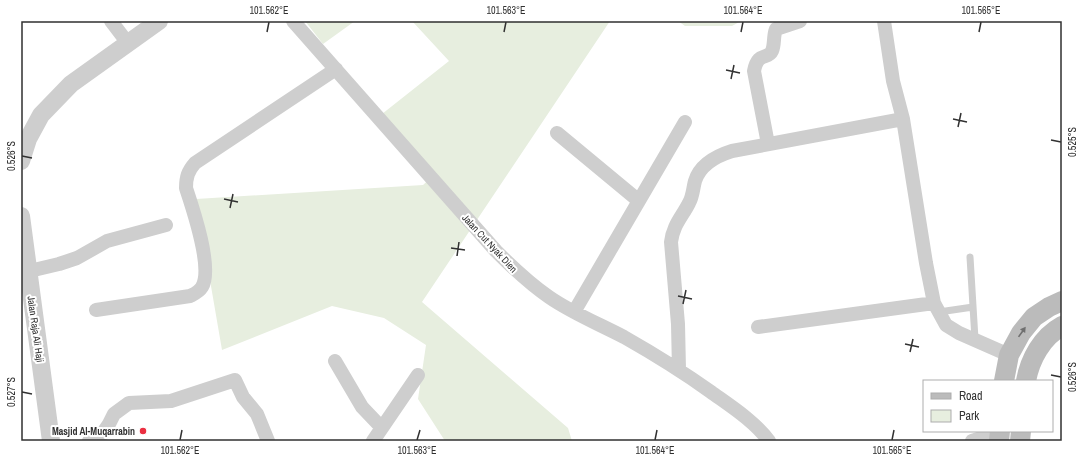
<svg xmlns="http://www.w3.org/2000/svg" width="1083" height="462" viewBox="0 0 1083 462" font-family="'Archivo Narrow',sans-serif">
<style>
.green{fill:#e7eedf}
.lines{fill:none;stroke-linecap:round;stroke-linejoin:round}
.service{stroke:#cecece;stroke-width:7}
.minor{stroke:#cecece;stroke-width:14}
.tertiary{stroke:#cecece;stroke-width:18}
.secondary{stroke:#bbb;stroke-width:20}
.oneway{fill:#6f6f6f}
.ticks{fill:none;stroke:#313131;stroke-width:1.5}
.poi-dot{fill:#eb2f41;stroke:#fff;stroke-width:1.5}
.labels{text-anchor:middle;stroke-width:4;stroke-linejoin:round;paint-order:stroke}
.street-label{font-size:10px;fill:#313131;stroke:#fff}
.poi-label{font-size:10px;font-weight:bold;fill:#313131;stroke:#fff;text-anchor:end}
.neatline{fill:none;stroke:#313131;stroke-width:1.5}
.ticks-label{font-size:10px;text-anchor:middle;fill:#313131}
</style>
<rect width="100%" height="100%" fill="#fff"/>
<path class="green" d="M305,21H355L323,44Z
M412,21H610L422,302L568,428L572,441H445L418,399L426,345L384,318L332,306L222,350L196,199L423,185L434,175L382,114L449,61Z
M678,21H741L732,26H685Z"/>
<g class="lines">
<path class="service" d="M970,257L975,339
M939,312L973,307"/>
<path class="minor" d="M111,21L127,42
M293,21L496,251C513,268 530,284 549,297C572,313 599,324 624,337C654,354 683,372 711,392C732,407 754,421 769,441
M884,21L893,81L903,119L926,263L934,303L946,325L959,333L1009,355
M557,133L639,201
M768,144L754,71C758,51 768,60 772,51C775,44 773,36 776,29L800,21
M21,273L59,264L77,258L107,241L166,225
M96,310L190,296C194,294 199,292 202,287C213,268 193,209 186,188C186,177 188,171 195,163L336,69
M574,312L685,122
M758,327L934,303
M335,361L362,407L382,428
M679,370L678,324L671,242C673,225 682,217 689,203C693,196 693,188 695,181C700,165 716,156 732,151L903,119
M89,441L100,437L109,424L114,414L129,403L171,401L235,380L243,397L257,414L268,441
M373,441L418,375
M972,441L1000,432"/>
<path class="tertiary" d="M21,161L28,139L41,115L71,84L159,21
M21,216L51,441"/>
<path class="secondary" d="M1004,381L1009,355L1021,333L1034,317L1049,307L1062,301
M1026,381C1030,359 1042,337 1062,326
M999,441L1000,431
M1020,441L1021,431"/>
</g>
<defs><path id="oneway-solid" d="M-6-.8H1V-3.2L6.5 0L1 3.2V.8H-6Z"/></defs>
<use class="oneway" href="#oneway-solid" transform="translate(1022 332) rotate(-55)"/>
<path class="ticks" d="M267,32L269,22M504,32L506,22M741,32L743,22M979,32L981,22M726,70L740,73M731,79L734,65M953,119L967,122M958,127L961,113M1051,140L1061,142M22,156L32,158M224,199L238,202M230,208L233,194M451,248L465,250M457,256L459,242M678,296L692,299M683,304L686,290M905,344L919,347M910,352L913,339M1051,375L1061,377M22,392L32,394M180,440L182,430M417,440L420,430M655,440L657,430M892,440L894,430"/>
<circle class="poi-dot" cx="143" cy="431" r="4"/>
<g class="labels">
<g class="street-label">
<text transform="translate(490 243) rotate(47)" y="4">Jalan Cut Nyak Dien</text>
<text transform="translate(36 329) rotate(82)" y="4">Jalan Raja Ali Haji</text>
</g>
<g class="poi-label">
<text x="135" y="435">Masjid Al-Muqarrabin</text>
</g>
</g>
<rect width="1083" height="462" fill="none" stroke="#ffffff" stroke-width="44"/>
<rect x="923" y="380" width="130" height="52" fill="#ffffff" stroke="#adadad"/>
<rect x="931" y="393" width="20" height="6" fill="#bbbbbb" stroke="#adadad"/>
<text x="959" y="400" font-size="12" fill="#313131">Road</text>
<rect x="931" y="410" width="20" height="12" fill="#e7eedf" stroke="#adadad"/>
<text x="959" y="420" font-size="12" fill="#313131">Park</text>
<rect x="22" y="22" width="1039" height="418" class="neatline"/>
<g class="ticks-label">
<text x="269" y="14">101.562°E</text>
<text x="506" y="14">101.563°E</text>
<text x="743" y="14">101.564°E</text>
<text x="981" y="14">101.565°E</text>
<text transform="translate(1072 142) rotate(-90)" y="4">0.525°S</text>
<text transform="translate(11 156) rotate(-90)" y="4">0.526°S</text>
<text transform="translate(1072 377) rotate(-90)" y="4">0.526°S</text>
<text transform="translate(11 392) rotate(-90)" y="4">0.527°S</text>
<text x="180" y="454">101.562°E</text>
<text x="417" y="454">101.563°E</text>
<text x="655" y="454">101.564°E</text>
<text x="892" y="454">101.565°E</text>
</g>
</svg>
